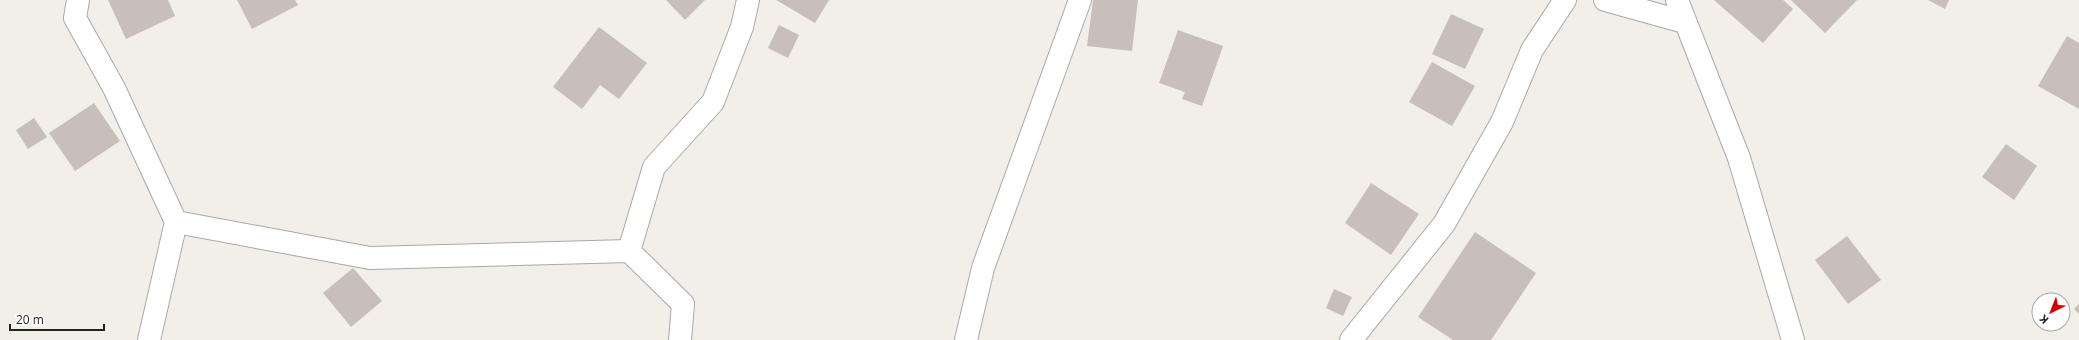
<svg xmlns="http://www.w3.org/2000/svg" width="2079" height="340" viewBox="0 0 2079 340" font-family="'Open Sans',sans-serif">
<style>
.building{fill:#c7bfb8}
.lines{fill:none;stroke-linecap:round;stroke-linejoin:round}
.minor-casing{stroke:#a9a9a9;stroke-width:24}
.minor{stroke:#fff;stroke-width:22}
</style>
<rect width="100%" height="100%" fill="#f2efe9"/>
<path class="building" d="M108,0H168L175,16L126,39Z
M237,0H295L298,5L252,29Z
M666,0H705L685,20Z
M776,0H829L815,23Z
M1093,0H1138L1132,51L1087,46Z
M1714,0H1783L1793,9L1763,43Z
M1791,0H1857L1825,33Z
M1928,0H1949L1945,9Z
M1451,14L1484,29L1465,69L1432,54Z
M779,25L799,35L788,58L768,48Z
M599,27L647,63L619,99L600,85L582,109L553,87Z
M1178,30L1223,46L1202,106L1182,99L1185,92L1159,83Z
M2067,36L2079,43V109L2038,86Z
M1432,62L1475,86L1452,126L1409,102Z
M94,103L120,141L75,171L49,133Z
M34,118L47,137L28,149L16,130Z
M2006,144L2037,166L2014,200L1982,177Z
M1371,183L1419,214L1391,255L1345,223Z
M1475,232L1536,273L1491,340H1453L1418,317Z
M1847,236L1881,280L1848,304L1815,260Z
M353,268L382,301L351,327L323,293Z
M1334,289L1352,297L1343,316L1326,308Z
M2079,304V314L2074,309Z"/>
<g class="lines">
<defs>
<path id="minor" d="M78,0L75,18L114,88L176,222L149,340
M1605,0L1684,22
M1677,0L1739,158L1793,340
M176,222L370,258L629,251
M680,340L683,304L629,251L654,167L713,102L742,27L748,0
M966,340L983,268L1080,0
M1351,340L1444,224L1502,122L1532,50L1565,0"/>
</defs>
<use href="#minor" class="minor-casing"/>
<use href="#minor" class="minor"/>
</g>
<g transform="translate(2051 312) rotate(223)"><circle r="19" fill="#ffffff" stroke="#a7a7a7"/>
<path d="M0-3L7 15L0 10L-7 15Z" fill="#d40000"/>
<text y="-6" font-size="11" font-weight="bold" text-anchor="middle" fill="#222222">K</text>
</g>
<path d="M10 324v6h94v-6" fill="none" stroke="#222222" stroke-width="2"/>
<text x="16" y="324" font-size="12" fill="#222222" stroke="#ffffff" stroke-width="3" paint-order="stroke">20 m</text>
</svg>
